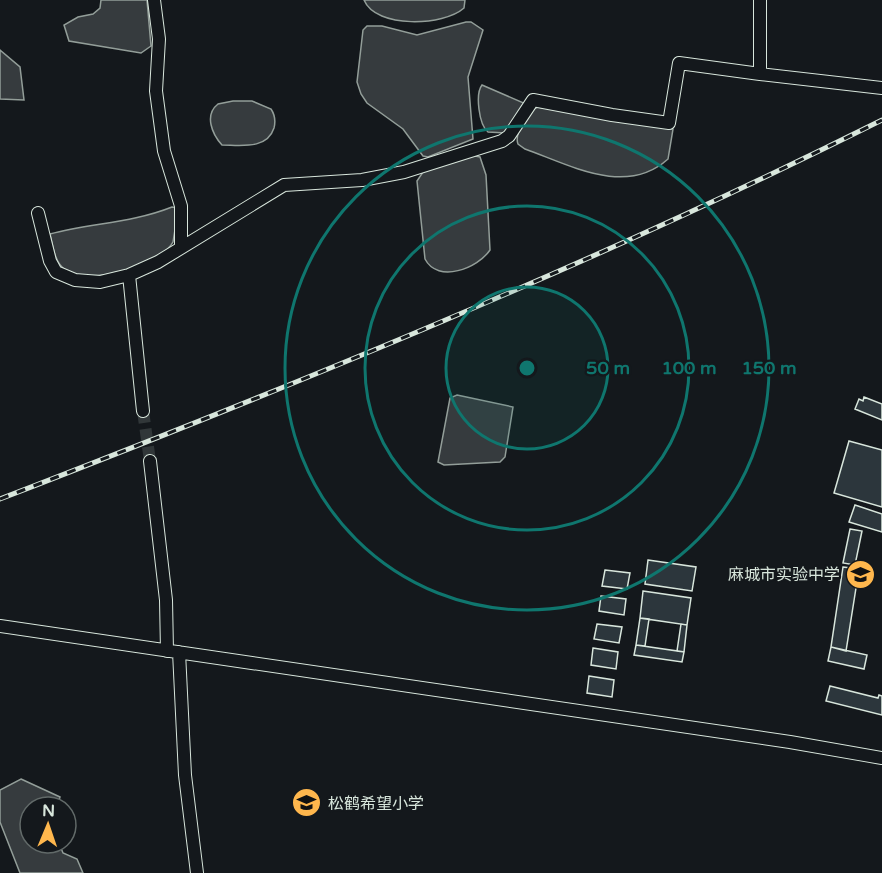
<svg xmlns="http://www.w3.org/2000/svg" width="882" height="873" viewBox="0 0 882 873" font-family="'Varela Round','Noto Sans SC',sans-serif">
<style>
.water{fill:#363b3e;stroke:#939e99;stroke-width:1.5}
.building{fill:#2c363c;stroke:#d8e6dc;stroke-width:1.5}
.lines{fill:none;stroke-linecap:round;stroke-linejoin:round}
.minor-tunnel{stroke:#313739;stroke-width:12;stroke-dasharray:12 6;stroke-linecap:butt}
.minor-casing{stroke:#d8e6dc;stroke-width:14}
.minor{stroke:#14181c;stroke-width:12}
.rail-casing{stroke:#d8e6dc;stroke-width:5}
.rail{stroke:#14181c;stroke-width:3;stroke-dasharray:9;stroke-linecap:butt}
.ring{fill:none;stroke:#0f766e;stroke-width:3}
.labels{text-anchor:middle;stroke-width:4.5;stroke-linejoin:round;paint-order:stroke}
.poi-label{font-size:16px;fill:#d8e6dc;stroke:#14181c;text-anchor:end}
.centre{fill:#0f766e;stroke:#14181c;stroke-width:3}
.ring-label{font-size:18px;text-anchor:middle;font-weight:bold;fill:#0f766e;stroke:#14181c;stroke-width:4.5;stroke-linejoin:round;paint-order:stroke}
</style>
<rect width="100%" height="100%" fill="#14181c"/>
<path class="water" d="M101,0H147L151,46L141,53L69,41L64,25L78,17L93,14L100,8Z
M364,0H465L464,8C444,26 376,29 364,0Z
M466,22H471L483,30L468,77L473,139L428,157L423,156L403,129L367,103L361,94L357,82L363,30L367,26H382L417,35Z
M0,50L20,67L24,100L0,99Z
M482,85L526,104L506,133L488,132C479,125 475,94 482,85Z
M233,101H252L271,109C275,115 276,120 274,128C267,150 240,145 222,145C212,134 204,115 218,104Z
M538,107L673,129L668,159C626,197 570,165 525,149L518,144C514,134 528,110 538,107Z
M470,155L480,157L486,175L490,250C478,268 438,284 425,259L417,181L423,172Z
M172,207L177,208L178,211L173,242C160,266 85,288 63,268C54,260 53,245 50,234C91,223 132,223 172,207Z
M457,395L513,407L505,457L500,462L444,465L438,462L450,398Z
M21,779L60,797L57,807H30V843H59L63,853L77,859L83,873H20L0,822V790Z"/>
<path class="building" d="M864,397L882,404V420L855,409L859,399L863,401Z
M849,441L882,450V507L834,493Z
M855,505L882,514V532L849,522Z
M850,529L862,531L855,565L843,563Z
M648,560L696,567L692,591L645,584Z
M843,567L859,569L846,651L831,647Z
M605,570L630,573L627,589L602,586Z
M643,591L691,598L687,625L640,618Z
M601,596L626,599L624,615L599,611Z
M640,618L649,619L645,646L636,645Z
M597,624L622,627L619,643L594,639Z
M681,624L687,625L684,652L677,651Z
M636,645L684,652L682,662L634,655Z
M831,647L867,655L864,669L828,661Z
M593,648L618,652L616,669L591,665Z
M589,676L614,680L612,697L587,693Z
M830,686L878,698L879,695L882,696V715L826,701Z"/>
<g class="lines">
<path class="minor-tunnel" d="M143,411L150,461"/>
<defs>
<path id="minor" d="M154,0L159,39L156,91L164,151L181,206V247
M760,0V74L882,88
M38,213L50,261L56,272L75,280L100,282L129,275L158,262L284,185L362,180L404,172L502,141L509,136L533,100L612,115L669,123L679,63L760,74
M129,275L143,411
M150,461L166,600L167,651
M0,626L790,742L882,758
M179,652L185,775L197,873"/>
</defs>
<use href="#minor" class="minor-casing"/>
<use href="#minor" class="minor"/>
<defs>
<path id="rail" d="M0,499C298,384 596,263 882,120"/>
</defs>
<use href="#rail" class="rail-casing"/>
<use href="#rail" class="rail"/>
</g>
<circle cx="527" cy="368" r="81" fill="#0f766e" fill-opacity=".12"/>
<g class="ring">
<circle cx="527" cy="368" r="81"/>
<circle cx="527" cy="368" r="162"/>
<circle cx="527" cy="368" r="242"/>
</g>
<defs>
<symbol id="school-disc" viewBox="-11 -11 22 22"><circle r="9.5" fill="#ffb74d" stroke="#14181c"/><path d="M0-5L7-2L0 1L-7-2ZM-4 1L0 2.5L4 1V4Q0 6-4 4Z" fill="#111"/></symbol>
</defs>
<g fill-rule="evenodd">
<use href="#school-disc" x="844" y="558" width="33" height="33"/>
<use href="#school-disc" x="290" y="786" width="33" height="33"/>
</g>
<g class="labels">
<g class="poi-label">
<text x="840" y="580">麻城市实验中学</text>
<text x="328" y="809" text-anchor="start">松鹤希望小学</text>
</g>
</g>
<circle cx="527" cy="368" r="9" class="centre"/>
<g class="ring-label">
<text x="608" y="374">50 m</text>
<text x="689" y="374">100 m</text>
<text x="769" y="374">150 m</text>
</g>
<g transform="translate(48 825) rotate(2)"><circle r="28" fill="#14181c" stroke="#626a69" stroke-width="1.5"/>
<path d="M0-4.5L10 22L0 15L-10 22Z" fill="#ffb74d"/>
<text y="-9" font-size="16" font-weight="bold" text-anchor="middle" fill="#d8e6dc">N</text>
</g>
</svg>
